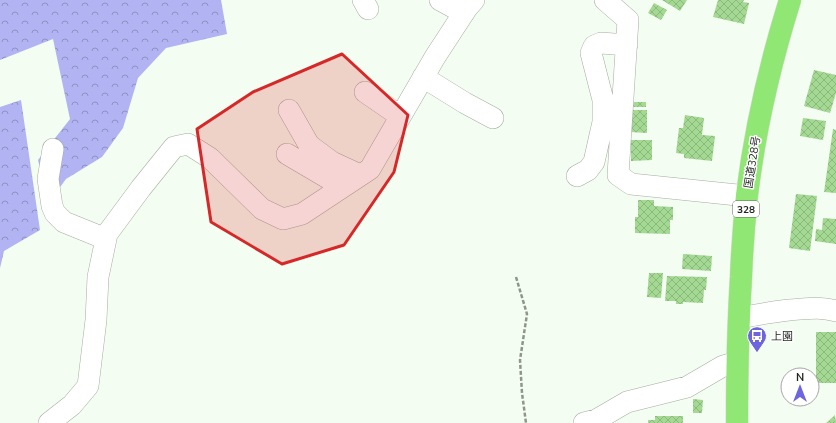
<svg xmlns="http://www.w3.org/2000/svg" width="836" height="423" viewBox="0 0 836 423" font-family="'Nunito Sans','Noto Sans JP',sans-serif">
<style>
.forest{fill:url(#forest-crowns)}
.building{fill:url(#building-cross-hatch)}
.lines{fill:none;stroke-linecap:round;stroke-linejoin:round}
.minor-casing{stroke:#a4ada2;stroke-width:22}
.highway-casing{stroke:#dbdcdb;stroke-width:23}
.path{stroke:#8f958c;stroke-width:2.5;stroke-dasharray:4 2;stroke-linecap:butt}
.minor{stroke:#fff;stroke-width:21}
.highway{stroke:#91e774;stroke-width:22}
.marked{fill:#d62828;fill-opacity:0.2;stroke:#d62828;stroke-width:3;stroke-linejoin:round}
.labels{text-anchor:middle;stroke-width:3;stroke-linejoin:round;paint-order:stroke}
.shield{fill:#fff;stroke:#626562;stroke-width:1}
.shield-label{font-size:10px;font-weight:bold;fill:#1f231e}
.street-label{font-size:11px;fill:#1f231e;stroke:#fff}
.poi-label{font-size:11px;fill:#1f231e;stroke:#fff;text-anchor:start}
</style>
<defs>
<pattern id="forest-crowns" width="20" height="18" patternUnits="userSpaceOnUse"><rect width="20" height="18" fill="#b1b3f2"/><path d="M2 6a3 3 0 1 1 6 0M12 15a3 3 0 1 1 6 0" fill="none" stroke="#8f91c3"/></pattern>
<pattern id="building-cross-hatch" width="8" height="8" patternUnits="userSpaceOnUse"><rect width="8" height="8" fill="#a3d992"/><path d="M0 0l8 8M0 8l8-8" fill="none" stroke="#8cba7d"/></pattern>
</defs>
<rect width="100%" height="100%" fill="#f4fdf1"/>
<path class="forest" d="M0,0H221L227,34L166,48L138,78L123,128L102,157L66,179L49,202L38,160L70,119L53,39L0,60Z
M21,100L40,230L4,251L0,268V107Z"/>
<path class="building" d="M662,0H687L680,11Z
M718,0H744L743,2L749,3L744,24L713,17Z
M654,3L667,10L661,20L648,13Z
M814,70L836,75V93L830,113L804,106Z
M634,102H646V107H633Z
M630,110H647V133L630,132Z
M685,115L704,118L702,135L715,136L712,161L684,158V154L676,153L679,128H683Z
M803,118L826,121L823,140L800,136Z
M833,129L836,130V193L824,192Z
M631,140H652V160L631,161Z
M796,194L817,196L810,251L789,248Z
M638,200H654V206L673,207V220H670V234L635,233V217H638Z
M823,218L836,219V244L815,241L816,229L822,230Z
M683,254L712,256L711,271L682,269Z
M649,273H663L661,298L647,297Z
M667,276L707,277L706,290H704L703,303L683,302V304H676V301H665Z
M816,332H836V383H816Z
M693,399L703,400L702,413H693Z
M835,415L836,423H826Z
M655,416H683V423H648V420H655Z"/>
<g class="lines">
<defs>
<path id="minor" d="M363,0L368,9
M440,0L464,13
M605,0L628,20L618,175L631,184L747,196
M423,77L465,103L493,118
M365,92L400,116
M289,110L309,145L332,162L360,175
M53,149L48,179L52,206L55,213L64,222L106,239
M287,154L343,187
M577,176L588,170L594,162L603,122V100L591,53L594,46L601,43L627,45
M739,318C755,315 772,312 789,310C806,309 819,306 836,311
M49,423L72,405L88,386L96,320L98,277L107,234L141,188L174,147L188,144L210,158L262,209L283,219L302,214L370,169L435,57L467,8L474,0
M584,423L596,420L627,402L687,387L723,366L737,362"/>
<path id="highway" d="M737,423C737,374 738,326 741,277C742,250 744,223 747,195C755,129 770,64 790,0"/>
</defs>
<use href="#minor" class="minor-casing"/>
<use href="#highway" class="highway-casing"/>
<path class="path" d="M516,277L527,314L520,360L522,393L526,423"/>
<use href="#minor" class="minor"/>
<use href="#highway" class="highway"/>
</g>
<path class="marked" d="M342,54L408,115L394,172L344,245L282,264L211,222L197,129L253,92Z"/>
<defs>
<symbol id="bus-pin" viewBox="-11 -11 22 30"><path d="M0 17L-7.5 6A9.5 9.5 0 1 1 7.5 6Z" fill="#6e64de" stroke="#fff"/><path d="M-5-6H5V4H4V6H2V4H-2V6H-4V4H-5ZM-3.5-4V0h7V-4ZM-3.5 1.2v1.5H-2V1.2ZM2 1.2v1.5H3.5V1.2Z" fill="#fff"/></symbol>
</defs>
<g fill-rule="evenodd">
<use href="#bus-pin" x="746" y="325" width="22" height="30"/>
</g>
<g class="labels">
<rect class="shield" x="733" y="201" width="26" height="16" rx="3"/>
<g class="shield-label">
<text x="746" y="213">328</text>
</g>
<g class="street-label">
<text transform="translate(752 162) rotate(-81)" y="4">国道328号</text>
</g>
<g class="poi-label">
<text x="771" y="340">上園</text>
</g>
</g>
<g transform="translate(800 387)"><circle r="19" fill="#ffffff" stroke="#a5a7a5"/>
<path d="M0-3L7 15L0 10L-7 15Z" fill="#6e64de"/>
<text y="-6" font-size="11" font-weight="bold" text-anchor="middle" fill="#1f231e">N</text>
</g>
</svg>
